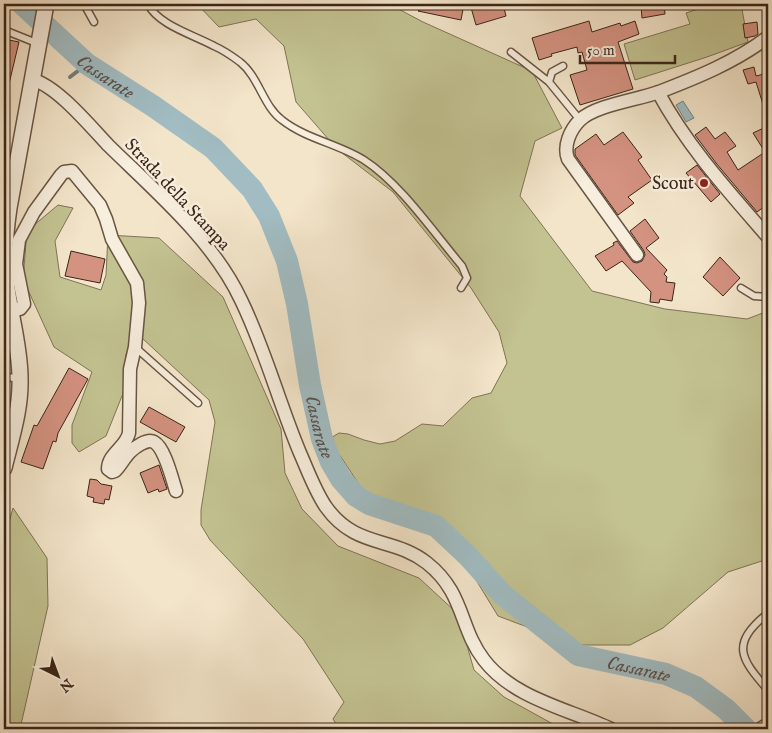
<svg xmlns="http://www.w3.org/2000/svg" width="772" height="733" viewBox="0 0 772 733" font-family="'IM FELL English',serif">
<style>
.green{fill:#c3c291;stroke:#7f7454}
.water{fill:#a1bcc2;stroke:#78807e}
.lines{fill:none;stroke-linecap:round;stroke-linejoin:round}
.stream{stroke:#78807e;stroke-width:4}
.river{stroke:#a1bcc2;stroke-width:22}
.building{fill:#d49281;stroke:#3b2518}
.service-casing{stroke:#695544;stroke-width:9}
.minor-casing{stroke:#695544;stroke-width:15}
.tertiary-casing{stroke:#695544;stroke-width:18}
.service{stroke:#f7eedd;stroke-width:6}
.minor{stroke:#f7eedd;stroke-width:12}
.tertiary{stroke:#f7eedd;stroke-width:15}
.poi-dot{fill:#8f2418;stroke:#f7eedd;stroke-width:2}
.labels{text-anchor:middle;stroke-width:5;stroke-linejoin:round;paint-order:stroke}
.poi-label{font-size:18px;fill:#3b2518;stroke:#f7eedd;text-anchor:end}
.street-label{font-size:18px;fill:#3b2518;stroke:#f7eedd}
.water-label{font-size:19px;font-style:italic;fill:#5a524b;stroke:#f7eedd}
</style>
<rect width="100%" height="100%" fill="#f3e5ca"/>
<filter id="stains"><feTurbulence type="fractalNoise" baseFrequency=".004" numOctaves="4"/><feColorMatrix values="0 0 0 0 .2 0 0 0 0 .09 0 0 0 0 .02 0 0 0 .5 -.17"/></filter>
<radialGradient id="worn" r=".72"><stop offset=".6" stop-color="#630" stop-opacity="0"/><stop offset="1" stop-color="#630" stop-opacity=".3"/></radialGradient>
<path class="green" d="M197,4H389L423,22L532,71L562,128L535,141L520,196L592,291L665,309L747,319L768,311V559L728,572L663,628L630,645H575L498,616L473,575L440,534L372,504L329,439L339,433L348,434L364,440L380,444L395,441L422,424L443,426L472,398L491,393L507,363L499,332L471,288L393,192L337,149L296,102L284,46L256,19L219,27Z
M713,4H741L748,42L707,57L635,80L624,44L690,24L686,13Z
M58,205L73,208L55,241L60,277L101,290L106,275L108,235L159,238L223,297L281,429L285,473L302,509L338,546L419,578L458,614L474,670L504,697L562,729H339L333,719L344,702L303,639L210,540L201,525V510L215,422L209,400L142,338L126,354V386L106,436L79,452L72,443V425L92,372L54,347L23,279L27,231Z
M13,508L47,558L48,606L20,729H4V540Z"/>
<path class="water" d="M683,101L694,118L686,122L676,105Z"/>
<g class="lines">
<path class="stream" d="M70,77L87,64"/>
<path class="river" id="s1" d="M22,4L87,64L153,106L213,148L252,189L269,216L287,261L297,304L310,385L322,439L331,462L341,479L356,496L369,504L436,526L468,556L503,595L578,655L666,674L696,687L726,709L746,729"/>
</g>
<path class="building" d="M430,4H464L461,20L418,11Z
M470,4H503L506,16L476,25Z
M645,4H664L665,14L642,18L641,6L645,5Z
M589,21L592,32L620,23L621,26L635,21L639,34L618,42L633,89L580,105L570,75L587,70L582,52L578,53L577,47L551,54L552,56L539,60L532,38Z
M757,22L758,34L755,36L745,38L743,24Z
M4,39L19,42L8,88H4Z
M754,67L756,76L764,74L765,77L768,76V114H766L756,82L748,84L743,70Z
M768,126V204L757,212L716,163L695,135L706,127L715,139L725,132L736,146L727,152L738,170L765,152L753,133Z
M623,132L642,157L638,160L652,180L628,197L634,203L618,215L575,155V149L596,134L604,145Z
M697,165L720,194L711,202L686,173Z
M645,219L659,238L646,248L667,270L664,274L667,277L666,282L675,283L672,301L660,299L659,303L650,302L651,292L622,261L606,271L595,256L614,245L613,243L617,241L633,262L637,263L642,261L645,255L644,251L630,231Z
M71,251L105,259L100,283L65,276Z
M720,257L740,278L723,296L703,277Z
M69,368L88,379L58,433L56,442L53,441L43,469L21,462L34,425L37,426Z
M149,407L185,427L176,442L140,422Z
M159,465L167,489L159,492L158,489L148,493L140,473Z
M90,479L97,480L101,484L112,486L109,500L105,499L104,504L93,502L94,498L87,496Z"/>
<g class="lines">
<defs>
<path id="service" d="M84,4L94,22
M148,4C158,25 194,35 214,46C223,50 232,56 240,62C259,77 263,106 282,120C306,139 339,144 364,160C400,183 434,233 462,266L467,278L461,288
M4,30L39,44
M511,52L549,82
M563,66L552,72L549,82L580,120
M741,288L754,296L768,297
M135,347L198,403
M4,374L8,377L19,379
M768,613C730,644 740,658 768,690"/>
<path id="minor" d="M33,80C57,86 90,126 108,145C155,191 213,240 241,300C265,349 279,403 300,453C308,471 315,491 326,507C356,549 393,536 427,563C465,593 459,628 484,660C514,699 569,709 611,729
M658,92C687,146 729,192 768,237
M637,255L568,159C563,146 570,130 580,120C596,105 637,100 659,92C698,77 735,62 768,37
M11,311L20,309L24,304L16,264L19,240L34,212L61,175L64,172L72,171L100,205L106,219L112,239L137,283L139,303L135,347L130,369L129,433C126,447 108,454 108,469L112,472L115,471C121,465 124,458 130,452C134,448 147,438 154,442C165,448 172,479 176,491
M760,729L768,724"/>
<path id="tertiary" d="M4,468C11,439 21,409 20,378C20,348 11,318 7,288C3,261 5,235 9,208L46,4"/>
</defs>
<use href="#service" class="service-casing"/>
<use href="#minor" class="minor-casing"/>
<use href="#tertiary" class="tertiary-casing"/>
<use href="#service" class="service"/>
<use href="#minor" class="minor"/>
<use href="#tertiary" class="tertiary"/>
</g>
<circle class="poi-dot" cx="704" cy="183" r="5"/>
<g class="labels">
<g class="poi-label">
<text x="694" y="189">Scout</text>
</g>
<g class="street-label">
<text transform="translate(178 194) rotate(47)" y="6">Strada della Stampa</text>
</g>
<g class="water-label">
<text dy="7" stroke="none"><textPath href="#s1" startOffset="111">Cassarate</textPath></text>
<text dy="7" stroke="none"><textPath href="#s1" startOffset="546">Cassarate</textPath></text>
<text dy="7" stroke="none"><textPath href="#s1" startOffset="966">Cassarate</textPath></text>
</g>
</g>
<rect width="772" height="733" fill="none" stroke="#f3e5ca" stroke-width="20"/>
<rect x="5" y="5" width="762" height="723" fill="none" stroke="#3b2518" stroke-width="2.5"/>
<rect x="10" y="10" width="752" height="713" fill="none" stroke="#3b2518"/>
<g transform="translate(58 676) rotate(138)" stroke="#f7eedd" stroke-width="4" paint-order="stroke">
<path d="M0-4L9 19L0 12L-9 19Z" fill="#3b2518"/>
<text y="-8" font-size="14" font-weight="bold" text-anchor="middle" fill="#3b2518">N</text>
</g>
<path d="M580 55v8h95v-8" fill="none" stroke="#3b2518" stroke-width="2.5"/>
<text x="587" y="55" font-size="15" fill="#3b2518" stroke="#f7eedd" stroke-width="4" paint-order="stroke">50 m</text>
<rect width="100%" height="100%" filter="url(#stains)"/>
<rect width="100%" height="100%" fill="url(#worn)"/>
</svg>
